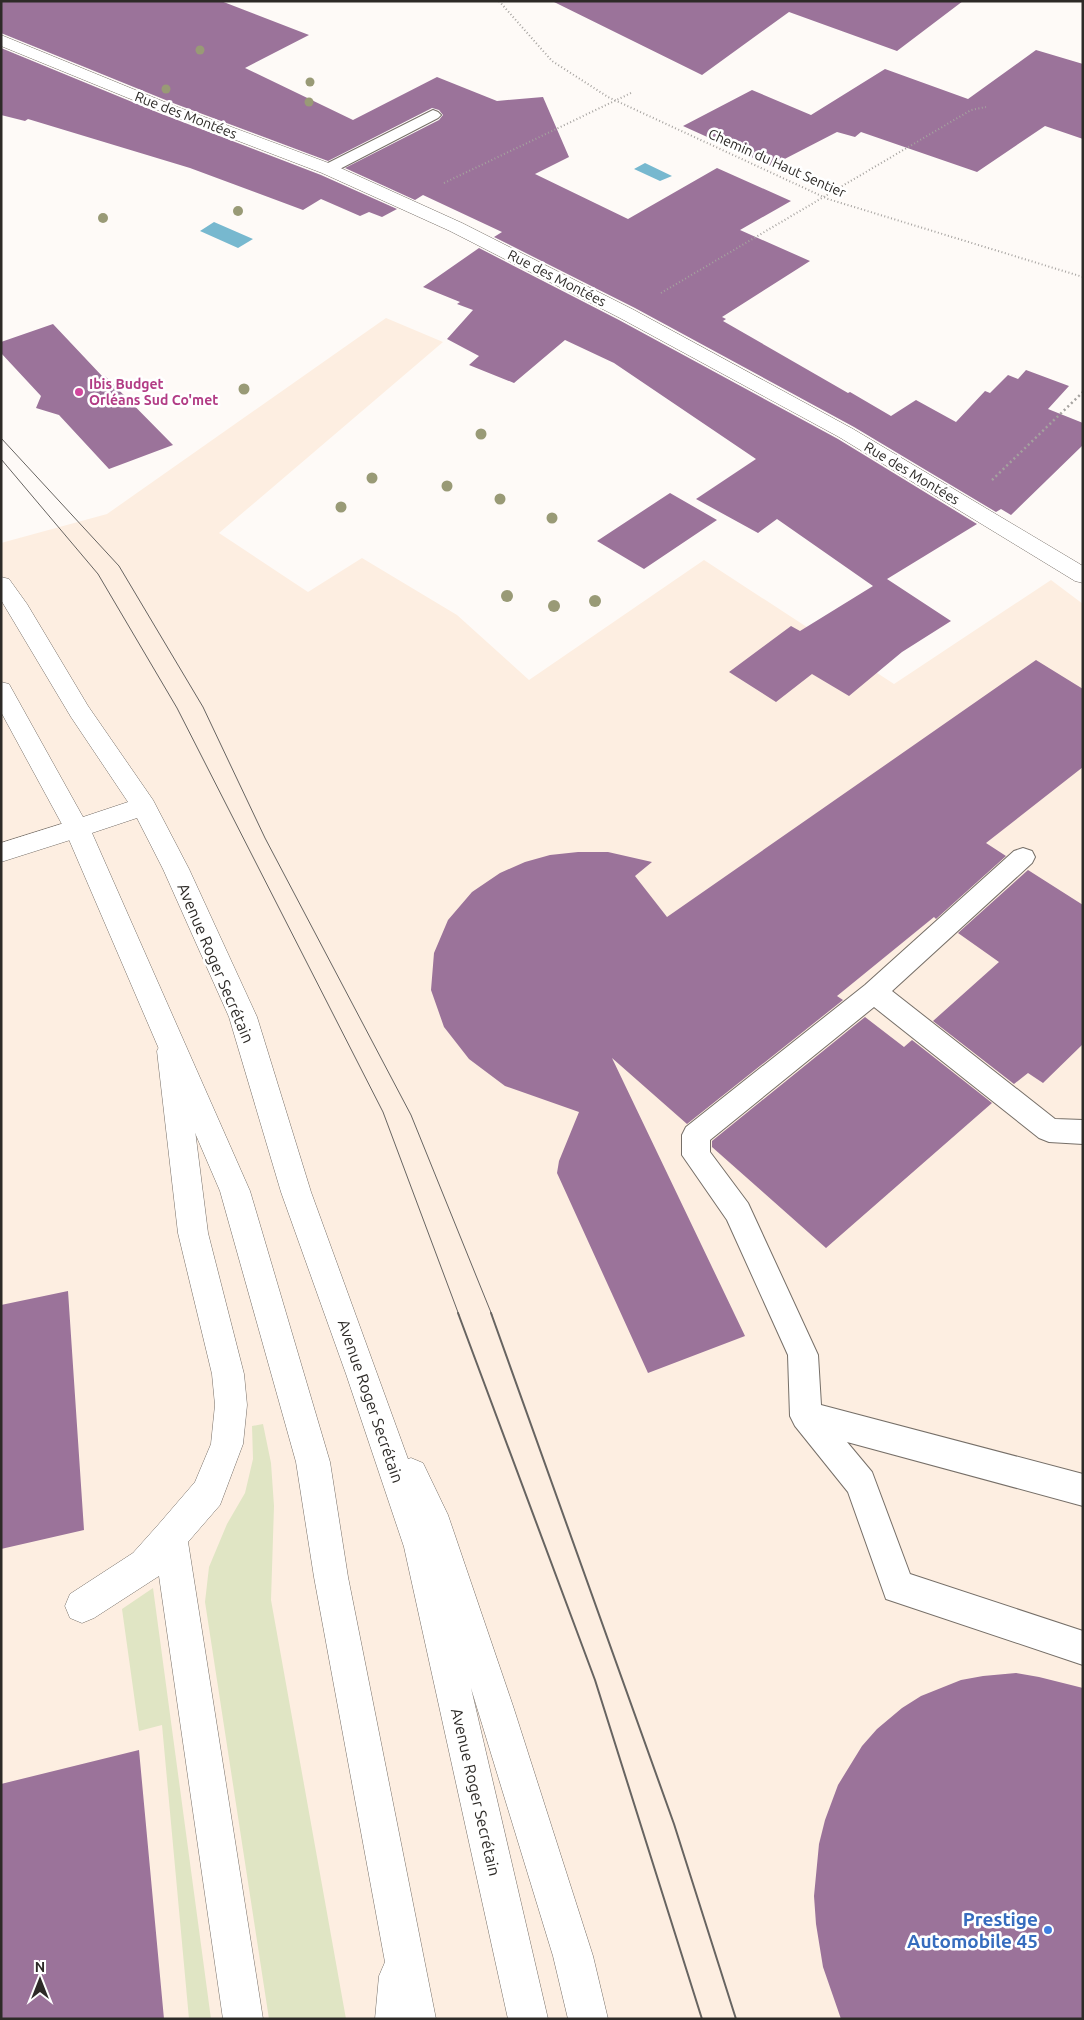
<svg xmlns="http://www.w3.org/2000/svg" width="1084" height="2020" viewBox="0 0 1084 2020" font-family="Ubuntu,sans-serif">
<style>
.built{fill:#fdeee1}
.green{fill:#e0e5c4}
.water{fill:#77b8cf}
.building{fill:#9b739a}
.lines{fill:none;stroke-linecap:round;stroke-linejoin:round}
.lane-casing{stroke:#766f68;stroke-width:2}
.street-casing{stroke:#766f68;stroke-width:1}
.primary-casing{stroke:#766f68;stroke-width:1}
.path-far1{stroke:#a5a29f;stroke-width:2;stroke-dasharray:1 2.5;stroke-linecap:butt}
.path{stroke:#a5a29f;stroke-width:2.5;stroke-dasharray:2 3;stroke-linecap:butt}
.lane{fill:#fff;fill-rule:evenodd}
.street{fill:#fff;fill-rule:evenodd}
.primary{fill:#fff;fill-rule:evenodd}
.tram-far1{stroke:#676461;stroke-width:1}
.tram{stroke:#676461;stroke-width:2}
.tree{fill:#999a76}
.hotel-dot{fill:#d1479c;stroke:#fff;stroke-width:2}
.shop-dot{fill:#3f7fe0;stroke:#fff;stroke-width:2}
.labels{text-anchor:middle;stroke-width:5;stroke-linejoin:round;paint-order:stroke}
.far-street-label{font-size:14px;fill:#2d2a27;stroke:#fff}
.far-hotel-label{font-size:14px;font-weight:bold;fill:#b23c85;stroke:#fff;text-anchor:start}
.street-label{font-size:16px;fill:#2d2a27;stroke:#fff}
.near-shop-label{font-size:19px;font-weight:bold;fill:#366cbe;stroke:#fff;text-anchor:end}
</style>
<rect width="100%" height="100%" fill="#fefaf7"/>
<path class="built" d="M386,318L443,342L219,533L308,592L362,558L457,615L529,680L704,560L894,684L1051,580L1083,604V2019H1V543L107,514Z"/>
<path class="green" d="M263,1424L271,1463L274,1506L271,1600L346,2019H269L205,1602L209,1567L227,1524L245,1493L253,1459L252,1426Z
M153,1588L211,2019H189L162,1725L139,1731L122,1609Z"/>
<path class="water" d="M645,163L672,176L660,181L634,169Z
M214,222L253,239L238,248L200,231Z"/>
<path class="building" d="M1,1H221L309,35L245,68L353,120L437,77L497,101L543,97L569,157L535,174L628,219L717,168L791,201L740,230L810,261L722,317L726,319L723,321L848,393L850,392L891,416L916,400L956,422L985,391L990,393L1008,375L1018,379L1026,370L1069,386L1048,409L1083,423V445L1011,515L1001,509L996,512L854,427L635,308L494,237L502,232L423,195L415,200L345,168L439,120L443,115L439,110L432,108L328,161L173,103L1,33Z
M552,1H963L897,51L789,12L702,75Z
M1,48L159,113L321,175L397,209L382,217L369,212L360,216L321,199L303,210L190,168L28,119L25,121L1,115Z
M1036,50L1083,64V139L1045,126L977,172L861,132L855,137L837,132L771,166L683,126L752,90L811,115L885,69L968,99Z
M479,248L619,320L838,439L977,524L887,579L951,621L902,652L849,696L812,674L776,702L729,672L791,626L800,631L873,586L777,519L758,533L696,499L756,459L614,363L565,340L514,383L469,365L479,356L447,339L473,310L457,304L460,302L423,287Z
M53,324L102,376H105L173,445L109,469L59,415L36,408L41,396L1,353V342Z
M670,493L717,520L644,569L597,541Z
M1036,660L1083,689V767L986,843L1006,856L936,919L934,917L837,996L843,1000L687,1124L612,1058L745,1336L648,1373L557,1173L559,1161L579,1112L505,1086L469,1059L444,1027L431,990L434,953L448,920L472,892L500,873L525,862L550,855L578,852H608L652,862L635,876L667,917Z
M1028,870L1083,905V1044L1043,1083L1028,1073L1014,1084L933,1021L999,962L958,933Z
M865,1017L904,1047L912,1040L992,1103L826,1248L712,1147V1141Z
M68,1291L84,1530L1,1549V1305Z
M1016,1673L1039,1677L1083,1688V2019H841L823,1967L816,1924L814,1896L819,1844L825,1820L838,1785L862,1746L877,1729L902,1708L921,1696L961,1680L983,1676Z
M139,1750L164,2019H1V1784Z"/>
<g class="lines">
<defs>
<path id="lane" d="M433,110L438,112L441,115L438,118L334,172H322L320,169L322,166Z
M1023,848L1032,851L1035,857L1032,863L892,991L1055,1119L1083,1120V1144L1049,1142L1039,1138L874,1007L710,1140V1152L748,1203L818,1355L821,1405L1083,1474V1506L847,1442L872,1472L910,1574L1083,1631V1665L886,1599L848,1492L795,1426L790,1416L788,1355L727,1220L682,1155V1135L686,1127L865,985L1014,851Z"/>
<path id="street" d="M1,35L172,105L334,165L462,223L634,310L853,429L1083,566V583L1075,581L839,437L620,318L450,231L322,173L160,111L1,46Z
M77,819L86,821L90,828L86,835L1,862V843Z
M171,1040L181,1043L185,1051L208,1233L244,1374L247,1405L243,1444L220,1505L188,1542L263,2019H223L159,1576L94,1618L82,1623L70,1618L65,1606L70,1594L133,1553L158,1525L195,1482L211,1444L215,1405L212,1374L178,1233L157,1051L161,1043Z"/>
<path id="primary" d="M1,577L9,579L27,604L88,706L153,800L189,869L257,1017L311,1192L408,1459L411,1458L423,1463L448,1515L513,1706L593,1956L608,2019H568L553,1956L471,1688L548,2019H508L404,1547L346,1374L281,1192L229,1017L163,869L137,818L92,833L250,1191L330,1462L348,1577L436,2019H375L379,1976L385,1962L314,1577L296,1462L220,1191L64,828L1,712V682L9,684L83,817L128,802L71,717L1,600Z"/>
</defs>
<use href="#lane" class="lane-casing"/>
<use href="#street" class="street-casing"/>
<use href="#primary" class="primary-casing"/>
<path class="path-far1" d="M499,1L552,61L608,97L828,199L1083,277
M444,183L631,93
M661,293L971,110L986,107"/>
<path class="path" d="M992,480L1083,392"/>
<use href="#lane" class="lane"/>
<use href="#street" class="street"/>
<use href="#primary" class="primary"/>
<path class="tram-far1" d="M1,438L119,566L203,707L265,838L411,1115L492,1315
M1,459L98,574L177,708L383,1112L459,1315"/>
<path class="tram" d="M458,1313L595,1680L702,2019
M491,1313L674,1824L736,2019"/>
</g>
<g class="tree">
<circle cx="200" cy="50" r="4.5"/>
<circle cx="310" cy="82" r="4.5"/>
<circle cx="166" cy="89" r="4.5"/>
<circle cx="309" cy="102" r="4.5"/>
<circle cx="238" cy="211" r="5"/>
<circle cx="103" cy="218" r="5"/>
<circle cx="244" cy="389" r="5.5"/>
<circle cx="481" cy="434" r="5.5"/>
<circle cx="372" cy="478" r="5.5"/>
<circle cx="447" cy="486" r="5.5"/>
<circle cx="500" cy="499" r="5.5"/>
<circle cx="341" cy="507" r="5.5"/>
<circle cx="552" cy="518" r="5.5"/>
<circle cx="507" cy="596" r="6"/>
<circle cx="595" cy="601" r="6"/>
<circle cx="554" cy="606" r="6"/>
</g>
<circle class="hotel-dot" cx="79" cy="392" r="5"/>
<circle class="shop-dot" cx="1048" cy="1930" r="5"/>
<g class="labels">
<g class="far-street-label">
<text transform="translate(186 115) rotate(21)" y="5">Rue des Montées</text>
<text transform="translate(777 163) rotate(24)" y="5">Chemin du Haut Sentier</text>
<text transform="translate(557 278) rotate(27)" y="5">Rue des Montées</text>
<text transform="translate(912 473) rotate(31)" y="5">Rue des Montées</text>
</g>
<g class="far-hotel-label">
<text x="89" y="389">Ibis Budget<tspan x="89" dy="16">Orléans Sud Co'met</tspan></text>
</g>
<g class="street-label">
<text transform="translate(216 963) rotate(67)" y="6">Avenue Roger Secrétain</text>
<text transform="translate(371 1401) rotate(71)" y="6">Avenue Roger Secrétain</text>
<text transform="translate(476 1792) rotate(77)" y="6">Avenue Roger Secrétain</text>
</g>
<g class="near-shop-label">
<text x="1038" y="1926">Prestige<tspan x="1038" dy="22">Automobile 45</tspan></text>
</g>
</g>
<rect width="1084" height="2020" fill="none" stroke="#2d2a27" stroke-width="5"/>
<g transform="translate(40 1980)" stroke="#ffffff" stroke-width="4" paint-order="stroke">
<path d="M0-4L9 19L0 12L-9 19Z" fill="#2d2a27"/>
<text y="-8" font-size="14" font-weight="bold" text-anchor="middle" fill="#2d2a27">N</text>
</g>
</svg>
